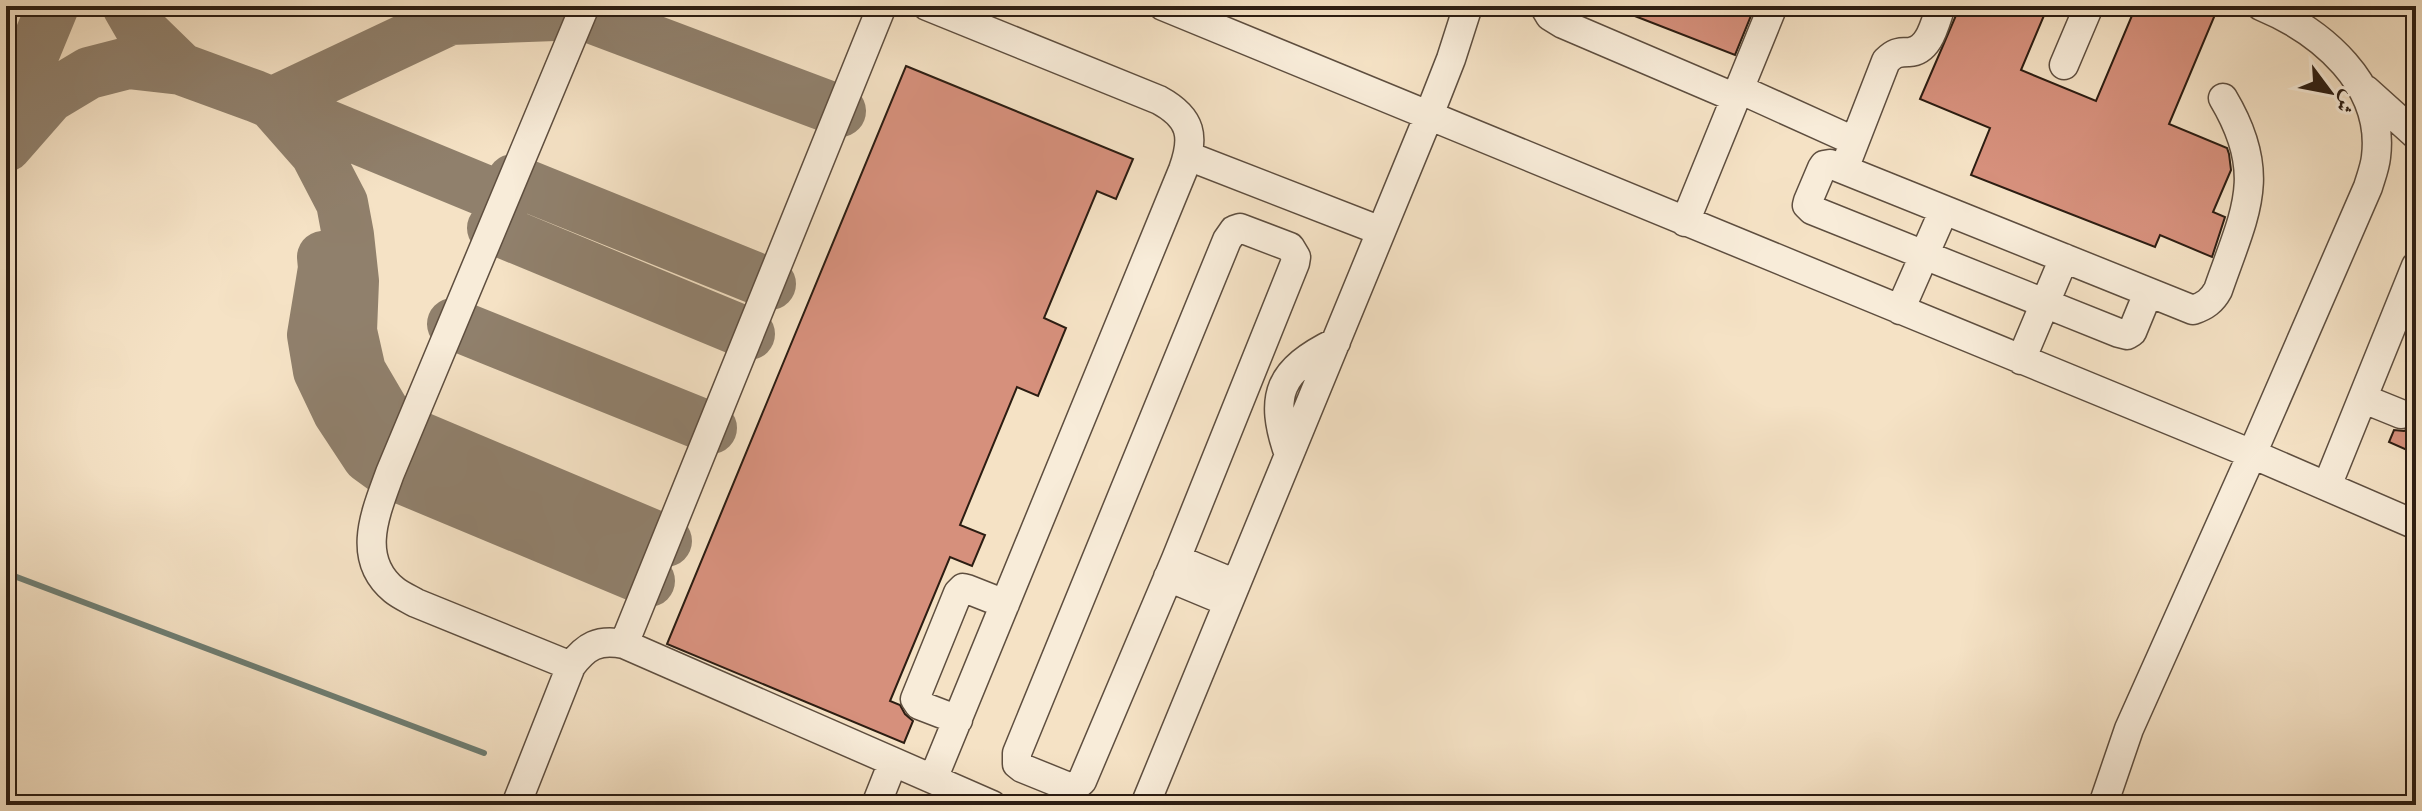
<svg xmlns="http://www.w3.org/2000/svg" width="2422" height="811" viewBox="0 0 2422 811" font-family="'Old Standard TT',Amiri,serif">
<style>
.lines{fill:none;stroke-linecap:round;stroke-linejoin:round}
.stream{stroke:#6f7e73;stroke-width:6}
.taxiway{stroke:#90806c;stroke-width:52}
.building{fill:#d6907c;stroke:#2c1d12;stroke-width:2}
.minor-casing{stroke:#5e4e3f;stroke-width:31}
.minor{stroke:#f8ecd9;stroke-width:28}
</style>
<rect width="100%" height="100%" fill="#f5e2c5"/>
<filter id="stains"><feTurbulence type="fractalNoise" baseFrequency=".0025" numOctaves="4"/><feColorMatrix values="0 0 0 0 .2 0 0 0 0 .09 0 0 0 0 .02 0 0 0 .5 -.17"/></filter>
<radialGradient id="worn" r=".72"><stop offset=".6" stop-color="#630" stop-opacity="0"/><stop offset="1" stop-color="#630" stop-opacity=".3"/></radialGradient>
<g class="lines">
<path class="stream" d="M6,573L484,753"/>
<path class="taxiway" d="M128,6L143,32L181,69L255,96L505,199
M6,120L53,6
M6,146L49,97L89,73L128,63L181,69
M513,180L770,284
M493,228L749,334
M323,257L324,268L313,335L319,371L339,413L368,457L390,473L649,581
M453,324L711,428
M666,541L407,432L384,412L360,371L351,331L353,281L348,235L342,203L316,153L272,103L450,19L582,14L840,111"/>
</g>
<path class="building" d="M1609,6H1755L1735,55Z
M1960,6H2048L2021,70L2096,101L2136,6H2209L2217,10L2169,124L2227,148L2229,154L2231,170L2213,212L2225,217L2212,257L2160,235L2155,247L1971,175L1990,128L1920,99Z
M906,66L1133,159L1116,199L1097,191L1044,318L1066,328L1038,396L1017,387L960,525L985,535L972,566L950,557L890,701L900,705L905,714L913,721L904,743L667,644Z
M2416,422V454L2389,442L2394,430L2404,431L2411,428Z"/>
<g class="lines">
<defs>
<path id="minor" d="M927,6L1159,100C1192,118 1195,137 1183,170L933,779
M1163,6L2252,454L2416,525
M1544,6L1550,16L1563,24L1736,98
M2064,65L2089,6
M1739,89L1854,141
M2366,90L2416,135
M1188,156L1381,231
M1844,169L1886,61C1894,53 1898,52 1909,52C1930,51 1935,22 1941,6
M1685,222L1773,6
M1240,228L1290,247L1296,257L1295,263L1176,559L1082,781L1074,788L1069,787L1022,768L1017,764V753L1227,240L1234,230Z
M2148,293L2132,332L2127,335L2119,333L1812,210L1807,205L1808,201L1822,168L1824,165L1830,164L2193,310C2205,306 2212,301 2218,290C2245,212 2269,175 2223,98
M1900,310L1944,210
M2021,360L2064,258
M2364,399L2401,414
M1289,455C1268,395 1279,370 1336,342
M2327,486L2416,266
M1176,559L1236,584
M1168,577L1228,602
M624,644L882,6
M571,666L416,603C409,599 400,595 394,590C355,558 376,512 390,473L585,6
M958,720L919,705L915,699L958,593L963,588L967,589L1005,604
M516,805L571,666C586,646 598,639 624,644L992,805
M876,805L893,762
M1145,805L1429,115L1451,59L1468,6
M2103,805L2129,729L2252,454L2368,187C2371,177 2375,167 2376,157C2385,84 2321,31 2261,6"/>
</defs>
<use href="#minor" class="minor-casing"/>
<use href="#minor" class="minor"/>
</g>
<rect width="2422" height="811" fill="none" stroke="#f5e2c5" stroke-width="32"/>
<rect x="8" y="8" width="2406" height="795" fill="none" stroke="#2c1d12" stroke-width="4"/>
<rect x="16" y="16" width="2390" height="779" fill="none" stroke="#2c1d12" stroke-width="2"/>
<g transform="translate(2330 92) rotate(122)" stroke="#f8ecd9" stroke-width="6" paint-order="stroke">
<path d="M0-6L14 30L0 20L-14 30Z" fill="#2c1d12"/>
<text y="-12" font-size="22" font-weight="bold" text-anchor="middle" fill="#2c1d12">ش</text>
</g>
<rect width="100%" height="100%" filter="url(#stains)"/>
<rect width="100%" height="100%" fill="url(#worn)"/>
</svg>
